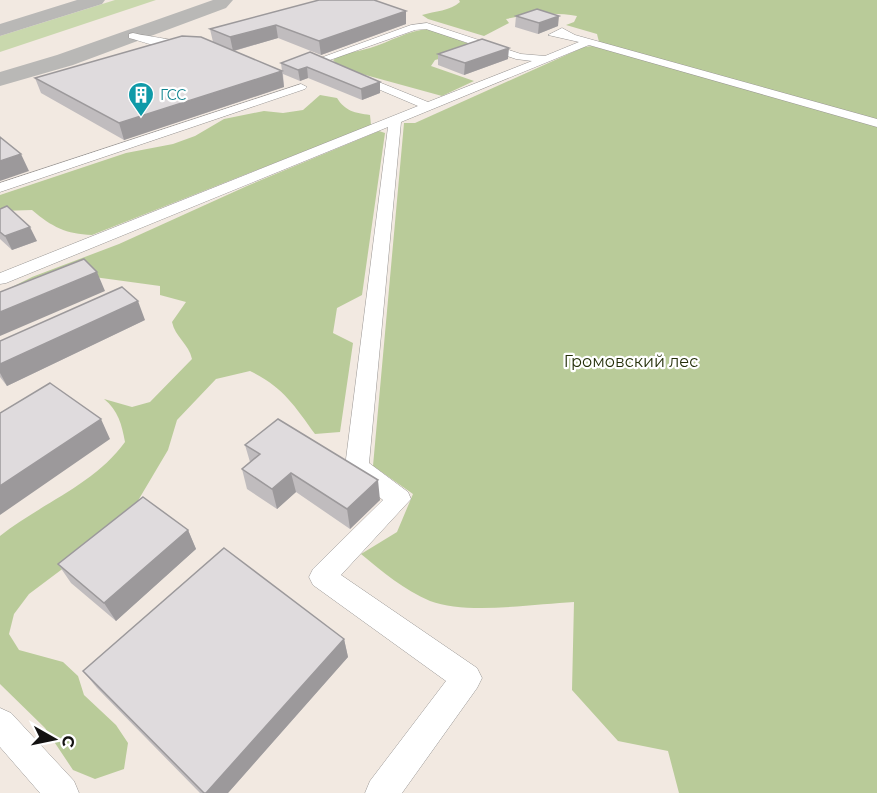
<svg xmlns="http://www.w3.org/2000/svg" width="877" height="793" viewBox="0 0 877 793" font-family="Montserrat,sans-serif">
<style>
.built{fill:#f2e9e1}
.green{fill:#c9d8ad}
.forest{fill:#b9cb99}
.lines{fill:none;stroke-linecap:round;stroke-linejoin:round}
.taxiway{fill:#b9b8b6;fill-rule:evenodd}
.minor-casing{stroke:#999694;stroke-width:1}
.minor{fill:#fff;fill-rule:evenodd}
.wall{fill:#c0bcbe}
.shaded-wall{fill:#9c999b}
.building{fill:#dfdbdd;stroke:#9c999b;stroke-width:1.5}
.labels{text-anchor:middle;stroke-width:4.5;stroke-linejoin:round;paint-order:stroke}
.far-culture-label{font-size:14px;fill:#0d838f;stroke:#fff;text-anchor:start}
.park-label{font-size:16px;fill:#242f09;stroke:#fff}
</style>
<rect width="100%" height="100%" fill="#f7f5f3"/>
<path class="built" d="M0,0H877V793H0Z"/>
<path class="green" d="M115,0H156L0,52V36Z"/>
<path class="forest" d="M459,0H877V121L599,42L597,34L566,25L574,22L577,16C554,12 529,14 506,19L509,23L484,36L428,19L422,15C435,11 450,11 460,2Z
M430,29L480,48L435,60L431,66L474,81L442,96L340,68L333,60C344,52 357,52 370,48C390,42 408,30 430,29Z
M592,46L877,125V793H679L668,751L618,741L572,690L574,602C534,604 467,615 430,601C404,590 383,572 361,554L397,532L413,494L373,466L404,123H415L584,47Z
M320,95L337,98C345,111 355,113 370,115L371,125L92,235C66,234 52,227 32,210L0,211V195L126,153L173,144L195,136L224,119L264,111L283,113L303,110Z
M379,131L385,133L362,295L337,308L333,333L353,343L340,432L315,434C294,405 283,387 250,371L216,379L177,420L168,450L136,504L69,564L29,594L14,614L9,634L19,650L63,662L78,676L84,695L116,725L128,743L124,769L95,779L73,770L45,728L0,684V536C40,504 94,485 125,442C122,425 118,410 104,399L132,407L150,402L192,359C189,344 175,337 172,322L186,302L160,295V286L94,277L0,293L32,277L119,244L247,186Z"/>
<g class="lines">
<path class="taxiway" d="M77,0H105L102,4L0,36V24Z
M213,0H233L226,8L73,65L0,86V72L57,55Z"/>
<defs>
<path id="minor" d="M427,23L521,54L545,56L579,42L548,35L562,28L575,35L877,119V127L589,45L401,122L369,463L408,492L411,499L341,575L477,668L482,678L477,688L402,793H365L370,781L446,681L313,585L309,577L313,569L383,500L349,473L345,467L388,127L6,283L0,284V273L418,106L312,61L411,25ZM426,29L516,59L532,61L428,102L327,61L415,30Z
M133,33C144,36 186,41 191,45C177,55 145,42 129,38V34Z
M301,84L307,87L305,89L0,192V183Z
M0,708L11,713L74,781L79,793H40L0,747Z"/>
</defs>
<use href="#minor" class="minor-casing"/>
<use href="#minor" class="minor"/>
</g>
<path class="wall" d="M406,11V24L321,55L278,38L234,51L282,71L281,63L310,52L380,82V93L362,100L308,78L300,81L283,74L284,87L124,140L41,93L35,78L213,42L210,29Z
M516,16L558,26L538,34L515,27Z
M438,54L508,59L464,75L438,65Z
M0,209L37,241L12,250L0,239Z
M145,320L7,386L0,377V341Z
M245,445L380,500L350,529L296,492L277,509L247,489L242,469L250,462Z
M188,530L196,549L116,621L71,583L58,564Z
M344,639L348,657L228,793H200L97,688L83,671Z"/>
<path class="shaded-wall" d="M406,11V24L321,55L319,41Z
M559,16L558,26L538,34L539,23Z
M276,25L278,38L233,51L230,37Z
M509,48L508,59L464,75L465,63Z
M307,67L308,78L300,81L298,70Z
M282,71L284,87L124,140L119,123Z
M380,82V93L362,100L361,89Z
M21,154L29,171L0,181V161Z
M30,227L37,241L12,250L5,236Z
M97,272L105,291L0,336V312Z
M138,301L145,320L7,386L0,373V364Z
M101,419L110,439L0,515V486Z
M291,473L296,492L277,509L272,489Z
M378,480L380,500L350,529L347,509Z
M188,530L196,549L116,621L104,603Z
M344,639L348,657L228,793H206Z"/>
<path class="building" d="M319,0H374L406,11L319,41L276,25L230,37L210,29Z
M537,9L559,16L539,23L516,16Z
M182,36L201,37L282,71L119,123L35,78Z
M482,39L509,48L465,63L438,54Z
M310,52L380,82L361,89L307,67L298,70L281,63Z
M0,137L21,154L0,161Z
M7,206L30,227L5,236L0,232V209Z
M84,259L97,272L0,312V292Z
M122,287L138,301L0,364V341Z
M50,383L101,419L0,486V413Z
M278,419L378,480L347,509L291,473L272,489L242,469L260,454L245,445Z
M143,497L188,530L104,603L58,564Z
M224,548L344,639L206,793H204L83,671Z"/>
<defs>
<symbol id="building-pin" viewBox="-11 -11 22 30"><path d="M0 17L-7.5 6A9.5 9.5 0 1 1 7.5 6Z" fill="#0f9aa8" stroke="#fff"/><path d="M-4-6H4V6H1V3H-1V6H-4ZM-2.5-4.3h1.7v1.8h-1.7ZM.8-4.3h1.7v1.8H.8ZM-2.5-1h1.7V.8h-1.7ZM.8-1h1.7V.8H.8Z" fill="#fff"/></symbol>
</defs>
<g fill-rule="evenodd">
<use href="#building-pin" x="126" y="80" width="30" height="40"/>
</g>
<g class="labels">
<g class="far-culture-label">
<text x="160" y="100">ГСС</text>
</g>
<g class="park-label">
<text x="631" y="367">Громовский лес</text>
</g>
</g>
<g transform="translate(54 739) rotate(99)" stroke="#ffffff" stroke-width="4.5" paint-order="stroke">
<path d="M0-4.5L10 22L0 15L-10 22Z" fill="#131211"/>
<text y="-9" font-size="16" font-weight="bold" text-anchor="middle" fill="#131211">С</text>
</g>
</svg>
